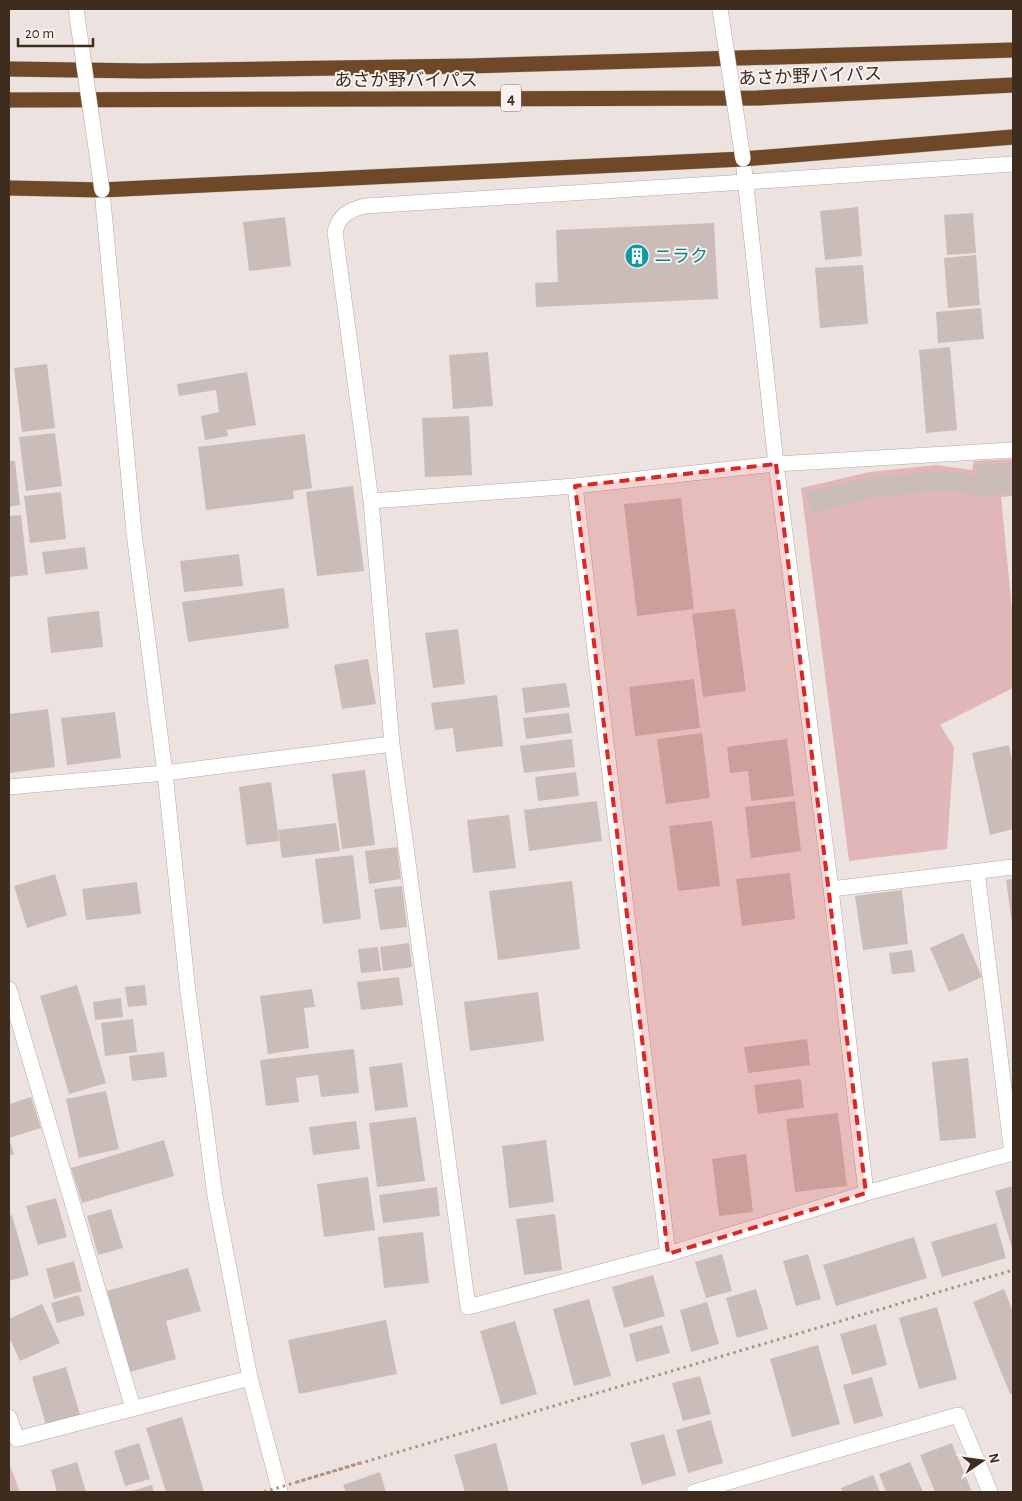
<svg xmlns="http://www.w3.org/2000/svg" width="1022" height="1501" viewBox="0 0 1022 1501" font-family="'Alegreya Sans','Noto Sans JP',sans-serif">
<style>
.green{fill:#e0b6b8}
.building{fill:#cabcb9}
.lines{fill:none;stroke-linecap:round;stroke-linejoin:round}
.minor-casing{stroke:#b4a8a2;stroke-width:16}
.highway-casing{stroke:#c5c0bc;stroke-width:16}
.path{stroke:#b3907d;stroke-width:3;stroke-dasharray:2.5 4;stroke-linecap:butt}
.minor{stroke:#fff;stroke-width:15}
.highway{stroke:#6e4827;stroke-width:15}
.minor-bridge-casing{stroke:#b4a8a2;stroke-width:16;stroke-linecap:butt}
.path-bridge{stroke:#b3907d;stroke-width:3;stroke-dasharray:2.5 4;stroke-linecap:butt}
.minor-bridge{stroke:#fff;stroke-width:15}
.marked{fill:#d62828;fill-opacity:0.2;stroke:#d62828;stroke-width:4;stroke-dasharray:10 6;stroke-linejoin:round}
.labels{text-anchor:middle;stroke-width:4;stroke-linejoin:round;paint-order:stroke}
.shield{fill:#f9f2f0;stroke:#76675e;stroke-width:1}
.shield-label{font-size:16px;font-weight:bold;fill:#3e2c1f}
.street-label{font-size:18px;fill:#3e2c1f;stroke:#f9f2f0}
.culture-label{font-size:18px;fill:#0d838f;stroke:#f9f2f0;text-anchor:start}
</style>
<rect width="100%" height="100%" fill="#ece3e0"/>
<path class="green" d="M1013,459V496L1001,497L1013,619V688L940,725L954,747L947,849L849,861L801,488L870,472L936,465L972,470L974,461Z
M9,1463L20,1492H9Z"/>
<path class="building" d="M858,207L862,256L825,260L820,211Z
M973,213L976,253L947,255L944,215Z
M285,217L291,266L249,271L243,222Z
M714,223L718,299L536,307L535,283L558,282L556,230Z
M976,255L980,305L948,308L944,258Z
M863,265L868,324L820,328L815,268Z
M981,308L984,339L938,343L936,312Z
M950,347L957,430L926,433L919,350Z
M488,352L493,406L453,409L449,355Z
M47,364L55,428L22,432L14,368Z
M247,372L256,425L227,430L228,436L205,440L201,416L219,412L216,390L179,396L177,384Z
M469,416L472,475L425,477L422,418Z
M55,433L62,486L26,491L19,437Z
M305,434L312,488L293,491L294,499L206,510L198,447Z
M9,461H15L20,505L9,507Z
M1011,463L1013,493L997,494L996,498L947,491L878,496L812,514L806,492L873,477L943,471L977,475L978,464Z
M353,486L364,571L317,576L306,492Z
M61,492L66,539L30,543L24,496Z
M681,498L694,609L637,616L624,504Z
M21,515L28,575L9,577V516Z
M85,547L88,569L45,574L42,552Z
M239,554L243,586L184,592L180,561Z
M284,588L289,628L188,642L182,602Z
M735,609L746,691L703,697L692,614Z
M99,611L103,647L51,653L47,617Z
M458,629L465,684L433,688L425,633Z
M368,659L376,704L342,709L334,665Z
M694,679L700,728L635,736L629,687Z
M566,683L570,707L525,713L522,688Z
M497,695L503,746L456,752L453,728L435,730L431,703Z
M48,709L55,767L9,773V714Z
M115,712L121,758L67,765L61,718Z
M569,713L572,733L526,739L523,718Z
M702,733L710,798L666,804L657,739Z
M572,739L575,767L524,773L520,746Z
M787,739L794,796L751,801L748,771L730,773L727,747Z
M1009,745L1013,765V829L990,835L972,753Z
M365,770L375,845L342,849L332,774Z
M576,772L579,796L538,801L535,777Z
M271,782L279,841L246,845L239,787Z
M597,801L602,841L529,851L524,810Z
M795,801L801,851L751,858L745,807Z
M509,815L516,868L473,873L467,820Z
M712,821L720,886L678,891L669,826Z
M336,823L340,851L282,858L278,830Z
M397,847L401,879L369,884L365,851Z
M353,855L361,919L323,924L315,859Z
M790,873L795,919L742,926L736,879Z
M55,874L67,915L27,928L14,886Z
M1013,879V924H1012L1006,880Z
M572,881L580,949L498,960L489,891Z
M137,882L141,914L86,920L82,889Z
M402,886L407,927L380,930L374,889Z
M902,890L908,944L863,950L855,896Z
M963,933L982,977L949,992L930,948Z
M409,943L412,967L383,971L380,947Z
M378,947L381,971L361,973L358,949Z
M912,950L915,972L892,974L889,953Z
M399,977L403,1005L361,1010L357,982Z
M77,985L106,1083L69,1094L40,996Z
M145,985L147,1005L128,1007L125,987Z
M312,989L315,1007L304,1008L309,1048L268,1054L260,996Z
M538,992L544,1041L470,1051L464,1002Z
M121,998L123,1017L95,1020L93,1002Z
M133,1019L137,1052L105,1056L101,1023Z
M807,1039L810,1065L748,1073L744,1047Z
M354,1049L359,1093L321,1097L318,1075L296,1078L299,1102L266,1106L260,1060Z
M164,1052L167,1077L132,1081L129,1056Z
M968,1058L976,1138L940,1141L932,1062Z
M402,1063L408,1107L375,1111L369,1067Z
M801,1079L804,1108L758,1114L754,1085Z
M106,1091L119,1149L79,1158L66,1099Z
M31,1097L41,1128L9,1138L14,1154L9,1156V1104Z
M838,1113L847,1186L795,1192L786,1119Z
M416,1117L425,1181L377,1187L369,1123Z
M356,1121L360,1149L313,1155L309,1127Z
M164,1140L174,1176L82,1203L71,1168Z
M546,1140L554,1202L509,1208L502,1146Z
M746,1154L753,1212L719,1216L712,1159Z
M368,1177L375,1230L324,1237L317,1184Z
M1013,1186V1251L995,1191Z
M437,1187L440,1216L383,1223L379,1195Z
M56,1198L67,1237L38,1245L26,1206Z
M111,1209L123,1248L98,1255L87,1216Z
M555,1214L562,1270L524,1275L516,1219Z
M12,1215L29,1275L9,1281V1216Z
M996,1223L1006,1258L942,1277L931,1242Z
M423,1232L429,1283L384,1288L378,1237Z
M914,1237L927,1278L836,1306L823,1265Z
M722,1254L732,1291L706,1298L695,1262Z
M808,1254L821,1299L796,1306L783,1261Z
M74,1261L82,1291L54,1299L46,1269Z
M188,1268L201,1311L166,1321L176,1359L130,1372L107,1291Z
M653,1275L665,1316L624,1328L612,1287Z
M756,1289L768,1329L737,1338L726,1298Z
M1004,1289L1013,1311V1393L1010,1394L973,1302Z
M79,1295L85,1315L57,1323L51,1303Z
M589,1299L611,1376L574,1386L553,1309Z
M707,1302L719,1344L691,1352L680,1310Z
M42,1304L60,1343L20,1361L9,1337V1319Z
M937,1307L957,1379L919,1389L899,1318Z
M386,1320L397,1374L299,1394L288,1340Z
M515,1321L537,1394L501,1405L480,1331Z
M876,1324L887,1365L852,1375L840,1334Z
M662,1325L670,1353L636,1362L629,1334Z
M818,1345L840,1424L792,1437L770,1359Z
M66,1367L80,1415L46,1425L32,1377Z
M700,1376L711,1414L683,1421L672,1383Z
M872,1377L883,1416L854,1424L843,1385Z
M182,1417L204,1492H166L146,1428Z
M711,1420L723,1463L688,1473L676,1430Z
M664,1434L676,1475L642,1485L630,1443Z
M139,1443L150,1479L125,1486L114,1451Z
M496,1443L509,1492H465L454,1455Z
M952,1443L972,1492H935L920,1455Z
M77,1462L86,1492H57L51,1470Z
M910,1462L923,1492H886L879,1474Z
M380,1472L386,1492H346L343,1485Z
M873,1475L880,1492H843L841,1488Z
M152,1485L154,1492H128Z"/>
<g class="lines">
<defs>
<path id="minor" d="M743,159L776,464L831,889L866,1193
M1013,164L745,182L365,206C349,210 339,215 335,232L371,501L392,744L468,1307L668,1254L866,1193L1013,1153
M102,190L134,533L165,773L188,992L215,1196L250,1378L280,1492
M575,486L668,1254
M371,501L575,486L776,464L1013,450
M9,787L165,773L392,744
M977,872L1012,1153
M831,889L1013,867
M9,989L133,1408
M9,1417L17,1439L250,1378
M694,1492L958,1415L990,1492"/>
<path id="highway" d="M9,69L145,71L469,66L1013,50
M9,100L757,98L1013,85
M9,188L102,190L743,159L1013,137"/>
</defs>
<use href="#minor" class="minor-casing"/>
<use href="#highway" class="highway-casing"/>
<path class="path" d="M297,1482L1013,1270"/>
<use href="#minor" class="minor"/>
<use href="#highway" class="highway"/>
<defs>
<path id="minor-bridge" d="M76,9L102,190
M720,9L743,159"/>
</defs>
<use href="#minor-bridge" class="minor-bridge-casing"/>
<path class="path-bridge" d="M264,1492L360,1463"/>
<use href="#minor-bridge" class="minor-bridge"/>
</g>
<path class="marked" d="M776,464L866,1193L668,1254L575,486Z"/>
<defs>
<symbol id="building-disc" viewBox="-11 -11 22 22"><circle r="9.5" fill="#0f9aa8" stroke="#f9f2f0"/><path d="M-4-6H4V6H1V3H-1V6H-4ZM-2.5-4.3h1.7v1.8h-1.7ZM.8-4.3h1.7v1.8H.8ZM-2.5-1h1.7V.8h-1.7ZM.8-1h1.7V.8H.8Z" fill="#fff"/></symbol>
</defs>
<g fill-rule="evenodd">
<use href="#building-disc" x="623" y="242" width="28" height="28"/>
</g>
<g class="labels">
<rect class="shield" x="501" y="84.5" width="20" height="27" rx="4"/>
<g class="shield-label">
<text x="511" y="104">4</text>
</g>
<g class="street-label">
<text transform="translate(810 76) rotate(-2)" y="6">あさか野バイパス</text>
<text x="406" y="86">あさか野バイパス</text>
</g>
<g class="culture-label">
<text x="654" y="262">ニラク</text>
</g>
</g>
<rect width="1022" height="1501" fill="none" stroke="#3e2c1f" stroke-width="20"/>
<g transform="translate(982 1461) rotate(77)" stroke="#f9f2f0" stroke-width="4" paint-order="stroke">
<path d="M0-4L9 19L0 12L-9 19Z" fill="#3e2c1f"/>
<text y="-8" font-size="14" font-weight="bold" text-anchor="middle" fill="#3e2c1f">N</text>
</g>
<path d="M18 38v8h75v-8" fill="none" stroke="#3e2c1f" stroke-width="2.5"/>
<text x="25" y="38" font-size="15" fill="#3e2c1f" stroke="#f9f2f0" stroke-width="4" paint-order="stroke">20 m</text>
</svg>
